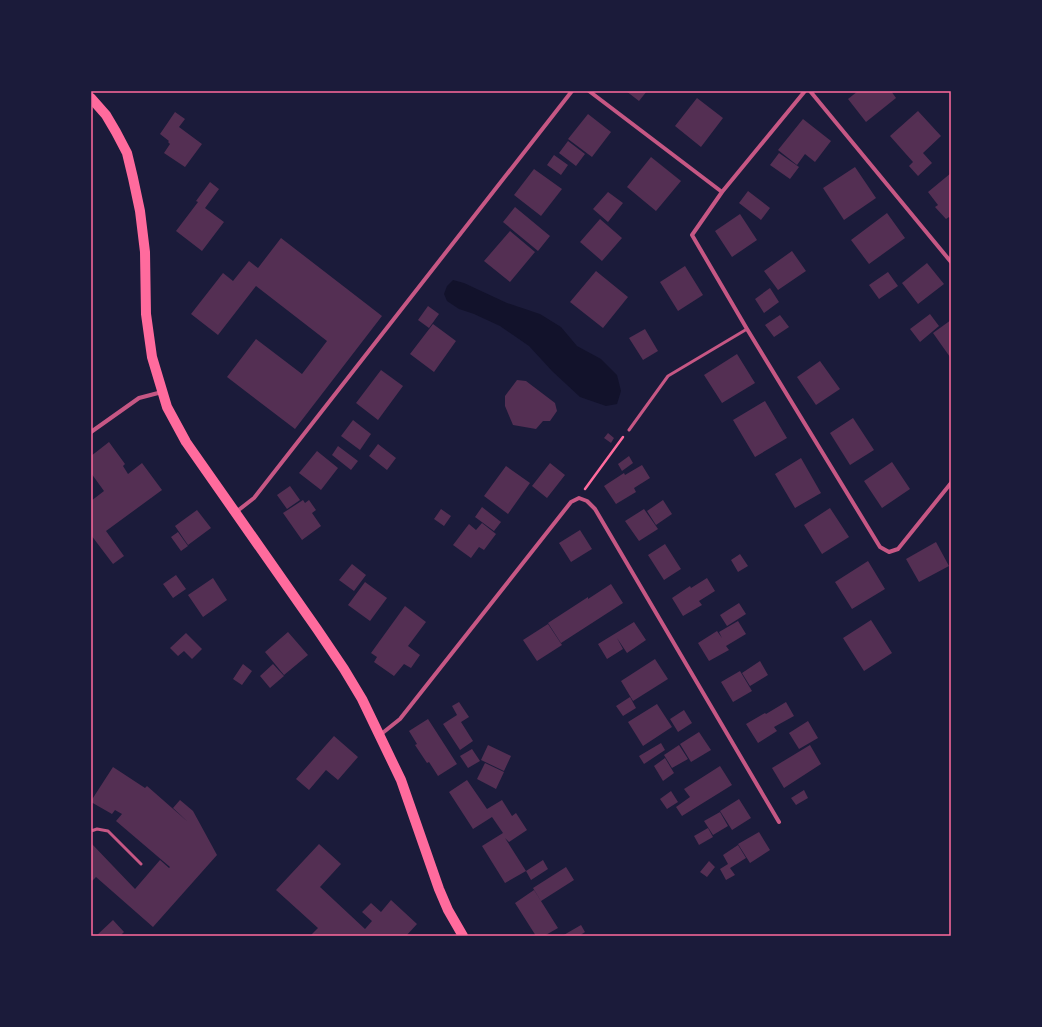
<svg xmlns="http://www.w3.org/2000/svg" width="1042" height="1027" viewBox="0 0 1042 1027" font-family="'IBM Plex Serif',serif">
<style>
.water{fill:#12122b}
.building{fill:#542f53}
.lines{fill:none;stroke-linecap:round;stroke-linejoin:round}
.path{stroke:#ff6b9d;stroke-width:2.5}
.service{stroke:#c65784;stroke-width:3}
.minor{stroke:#c65784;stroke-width:4}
.primary{stroke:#ff6b9d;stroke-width:10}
.neatline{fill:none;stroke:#ff6b9d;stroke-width:1.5}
</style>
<rect width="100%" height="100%" fill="#1b1b3a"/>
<path class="water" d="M453,280L464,283L507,303L540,314L561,327L577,346L601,359L617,375L621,391L617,404L606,406L580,397L552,371L529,346L500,326L474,314L459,309L447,301L444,294L447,286Z"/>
<path class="building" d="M626,91H647L639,101Z
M858,91H891L896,98L866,122L848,99Z
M697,98L723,118L701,147L675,126Z
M918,111L941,136L923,153L932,163L918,176L909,166L913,162L890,136Z
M175,112L185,119L179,127L202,144L185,167L164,153L170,144L168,142L169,141L160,134Z
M588,114L611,132L592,157L568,139Z
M803,119L831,141L815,162L805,154L797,165L778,150Z
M568,141L585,154L576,166L559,153Z
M779,153L799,167L790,179L770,165Z
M554,155L568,165L561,175L547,165Z
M651,157L681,181L656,211L627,187Z
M855,167L876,198L844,220L823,188Z
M534,169L562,189L541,216L514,195Z
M951,173V219L949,217L946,219L935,207L938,205L928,192Z
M210,182L219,189L205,208L224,222L202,251L176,231L198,202L196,201Z
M748,191L770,208L761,220L739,203Z
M608,192L623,203L608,222L593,209Z
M515,207L550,236L538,251L503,222Z
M887,213L905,238L869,264L851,240Z
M740,214L757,240L732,257L715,231Z
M600,219L622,238L602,261L580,242Z
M510,231L535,252L510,282L484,261Z
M281,238L382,316L295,429L227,377L256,339L302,374L327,341L256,286L218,335L191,314L223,273L233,281L249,261L258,268Z
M792,251L806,271L778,290L764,271Z
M927,263L944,284L918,304L902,283Z
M685,266L703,295L678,311L660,282Z
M596,271L628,297L603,328L570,302Z
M888,272L898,286L879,299L869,285Z
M770,288L779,302L764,313L755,299Z
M428,306L439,314L429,328L418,320Z
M930,314L939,326L920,342L910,329Z
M780,315L789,327L774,337L765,325Z
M951,320V356L950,357L933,333Z
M433,324L456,341L434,372L410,354Z
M645,329L658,351L643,360L629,338Z
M737,354L755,383L722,403L704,375Z
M820,361L840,389L816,405L797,377Z
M381,370L403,386L378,420L356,403Z
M517,380L526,381L555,403L557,411L550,421H543L536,429L513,425L505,406V396Z
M765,401L787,438L755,457L733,420Z
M853,418L874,450L850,465L830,433Z
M353,420L371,434L360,450L341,436Z
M608,433L614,438L611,443L604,438Z
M109,442L125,464L123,466L128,474L142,463L162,490L106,531L124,556L113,564L91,535V501L104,491L91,473V456Z
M378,444L396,458L387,470L369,456Z
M338,446L358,461L351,470L332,455Z
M317,451L338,468L321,490L299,473Z
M629,456L633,463L622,471L618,464Z
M801,458L821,493L795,508L775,474Z
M892,462L910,489L882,508L864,481Z
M550,463L565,475L547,498L532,486Z
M642,465L650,478L634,488L636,492L616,504L604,486L624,473L625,475Z
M506,466L530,483L508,514L484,496Z
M290,486L300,500L287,509L277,495Z
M303,500L305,503L309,500L316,510L312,513L321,526L302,540L283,513Z
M663,500L672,514L656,525L647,511Z
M482,507L501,522L494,531L475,517Z
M830,508L849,537L822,554L804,525Z
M441,509L451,516L444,526L434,519Z
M644,509L658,529L639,541L625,521Z
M197,510L211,528L188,545L175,526Z
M482,523L496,534L484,550L479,547L471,558L453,545L469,524L476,530Z
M580,530L592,549L571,562L559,543Z
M178,532L188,546L181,551L171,537Z
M936,542L949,566L919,582L906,559Z
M665,544L681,569L664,580L648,555Z
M740,554L748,566L738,572L731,560Z
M868,561L885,589L852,609L835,582Z
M352,564L366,575L354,591L339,580Z
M176,575L186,589L173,598L163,584Z
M213,578L227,600L203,617L188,595Z
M707,578L715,591L699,601L702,605L683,616L672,598L690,586L691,588Z
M365,582L387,598L370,621L348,605Z
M611,584L623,603L561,643L548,623L588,597V599Z
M739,603L746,614L727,626L720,615Z
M405,606L426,622L408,646L420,655L411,668L404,664L394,676L374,662L377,657L371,653Z
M871,620L892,653L864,671L843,638Z
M738,621L746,634L726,646L729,650L709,661L698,643L717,631L722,638L719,632Z
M634,622L646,640L627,653L617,638L623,649L607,659L598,644Z
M548,624L562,645L537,661L523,640Z
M288,632L308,655L284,675L265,652Z
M186,633L202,649L192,659L184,651L178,656L170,648Z
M655,659L668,679L633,701L621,681Z
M760,661L768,675L750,686L742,673Z
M243,664L252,671L242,685L233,679Z
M273,664L284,676L270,688L260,676Z
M740,671L752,691L733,702L721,682Z
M630,697L636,708L623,716L616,706Z
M459,702L469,717L461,722L473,741L460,750L443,724L457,715L452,706Z
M786,702L794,716L774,727L777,731L758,743L746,724L765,713L766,714Z
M657,704L672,727L643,746L628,722Z
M684,710L692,723L678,732L670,719Z
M428,719L457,764L438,776L429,762L427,763L415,745L417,744L409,731Z
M808,721L818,738L799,749L789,733Z
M699,732L711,750L691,762L680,744Z
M334,736L358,757L338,780L326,770L309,790L296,779Z
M661,743L665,750L644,764L639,756Z
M488,745L511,756L504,771L481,760Z
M679,745L688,759L672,768L664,755Z
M810,745L821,764L784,788L772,768Z
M472,749L480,761L468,768L460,756Z
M665,758L674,773L663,781L654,766Z
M485,763L504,772L496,789L477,779Z
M720,766L732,785L682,816L676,807L690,797L684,789Z
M113,767L145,788L147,786L188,822L173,808L180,800L193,811L217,855L153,927L96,877L91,882V843L135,889L160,860L169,868L170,867L116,821L122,814L115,810L112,814L91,802V801Z
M467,780L487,809L502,800L512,816L516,813L527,830L509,842L505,838L526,871L505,883L482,846L503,833L492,817L473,829L449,792Z
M804,790L808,798L796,805L791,798Z
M671,791L678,802L667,809L660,799Z
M739,799L751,818L732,830L720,811Z
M720,812L728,826L713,835L704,821Z
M708,828L713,837L699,845L694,836Z
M759,832L770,850L750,863L738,844Z
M319,844L341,864L320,887L365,929L372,921L362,912L371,903L381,912L391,900L417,924L406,936H310L318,928L276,890Z
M738,845L746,858L730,868L735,875L726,880L720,869L728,864L723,855Z
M543,860L548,869L531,880L526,871Z
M709,861L715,867L707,877L700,872Z
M566,867L574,880L541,901L533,888Z
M534,890L558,928L544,936H536L515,903Z
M113,920L124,932L120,936H96Z
M581,925L585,932L579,936H562Z"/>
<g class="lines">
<path class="path" d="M585,489L623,437"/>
<path class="service" d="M629,430L668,376L747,329
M91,831L97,829L108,831L141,864"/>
<path class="minor" d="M589,91L722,192
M805,91L722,192L692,235L747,329L880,547L889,552L898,549L951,483
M810,91L951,262
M91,432L139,398L162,392
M236,512L254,498L572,91
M380,735L400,719L571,502L579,498L587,501L595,509L779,822"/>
<path class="primary" d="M91,98L106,115L116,132L127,153L133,178L140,211L145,252L146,314L152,357L167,407L186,442L317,629L344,669L362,699L401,780L439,889L448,910L463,936"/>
</g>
<rect width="1042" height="1027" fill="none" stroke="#1b1b3a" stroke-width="184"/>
<rect x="92" y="92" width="858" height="843" class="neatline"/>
</svg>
